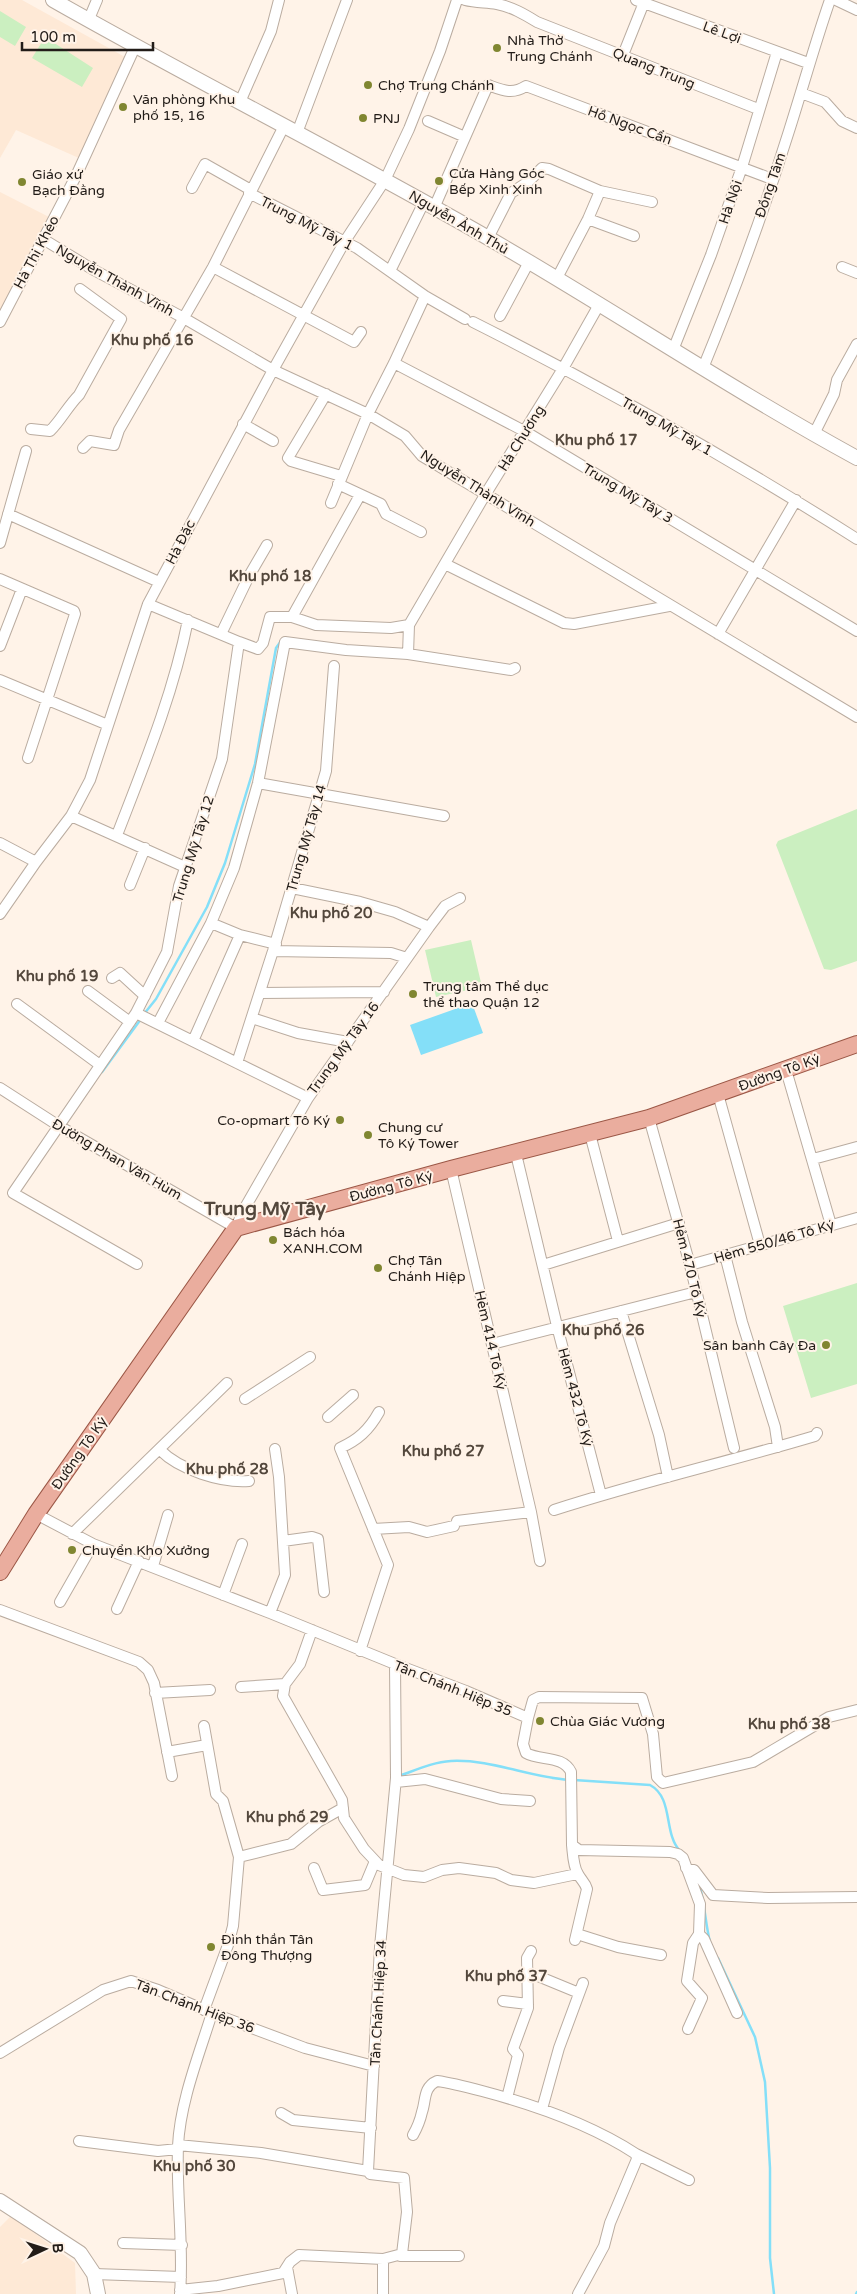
<svg xmlns="http://www.w3.org/2000/svg" width="857" height="2294" viewBox="0 0 857 2294" font-family="'Varela Round',sans-serif">
<style>
.built{fill:#fee9d6}
.green{fill:#cbefc0}
.water{fill:#84dff8}
.lines{fill:none;stroke-linecap:round;stroke-linejoin:round}
.stream{stroke:#84dff8;stroke-width:2.5}
.street-casing{stroke:#baaca0;stroke-width:12}
.secondary-casing{stroke:#baaca0;stroke-width:16}
.primary-casing{stroke:#9b5746;stroke-width:18}
.street{stroke:#fff;stroke-width:10}
.secondary{stroke:#fff;stroke-width:14}
.primary{stroke:#eaad9e;stroke-width:16}
.poi-dot{fill:#808631;stroke:#fff3e8;stroke-width:2}
.labels{text-anchor:middle;stroke-width:4;stroke-linejoin:round;paint-order:stroke}
.street-label{font-size:14px;fill:#221c18;stroke:#fff3e8}
.poi-label{font-size:14px;fill:#221c18;stroke:#fff3e8;text-anchor:start}
.neighbourhood-label{font-size:15px;font-weight:bold;fill:#53473c;stroke:#fff3e8}
.district-label{font-size:19px;font-weight:bold;fill:#53473c;stroke:#fff3e8}
</style>
<rect width="100%" height="100%" fill="#fff3e8"/>
<path class="built" d="M0,0H22L125,57L81,159L16,130L0,158Z
M0,192L51,218L0,318Z
M11,2216L75,2263L76,2294H0V2227Z"/>
<path class="green" d="M0,11L26,27L15,46L0,37Z
M45,37L93,68L82,87L32,58Z
M857,809V961L831,970L824,969L776,845L778,841Z
M471,940L482,987L436,997L425,950Z
M857,1283V1384L811,1398L783,1306Z"/>
<path class="water" d="M472,1003L483,1033L421,1055L410,1025Z"/>
<g class="lines">
<path class="stream" d="M144,1014L156,999L207,907L225,863L255,764L276,648L281,641
M102,1072L141,1019
M399,1776C416,1770 433,1762 451,1761C490,1759 529,1777 569,1780
M574,1780L650,1785C674,1798 663,1833 680,1851
M699,1884C705,1903 705,1922 710,1942
M718,1958L755,2037L765,2082L770,2168V2258L774,2294
M856,2294L857,2292"/>
<defs>
<path id="street" d="M465,0C476,3 486,2 497,4C512,7 524,14 537,22L758,109
M636,0L808,63
M836,0L857,10
M89,19L97,0
M623,55L645,0
M801,93L825,102L842,121L857,128
M240,102L271,31L279,0
M428,121L465,137
M297,133L347,0
M192,188L205,164L251,190
M600,191L652,202
M249,193L357,248L425,296L465,319
M434,208L488,85C502,90 512,95 526,86L772,179
M588,219L634,236
M488,238L511,193L528,182L542,168L549,169L600,191L588,219L557,278
M43,239L92,269L182,317L273,370L368,414L405,436L422,456L857,717
M213,267L354,342L361,332
M842,267L857,273
M390,271L424,202
M500,316L529,262
M0,322L76,176L135,47
M473,322C604,388 733,460 857,539
M673,350L711,255L742,167L777,52
M394,363L526,432L857,631
M703,368C735,290 764,211 789,131C803,87 815,43 830,0
M326,394L288,458L291,461L341,476
M243,424L273,441
M31,429L50,431C61,420 68,406 79,395L121,319L80,289
M814,434L834,394L837,380L857,344
M83,448L90,441L114,445L119,430L213,267L284,126
M338,484L381,504L386,514L421,532
M331,503L368,414L394,363L425,296
M8,514L159,582
M0,543L26,451
M445,564L564,623L574,624L669,606
M0,579L74,611L75,614L28,758
M292,617L360,495
M221,634L249,576L267,545
M718,634L796,500
M239,642L258,649L263,643L270,617H292L316,625L391,628L409,625
M0,646L22,589
M408,654L409,625L485,495L561,372L600,303
M0,680L108,725
M258,783L444,816
M71,816L185,867
M117,835C144,765 173,695 188,620
M0,843L36,862
M130,885L145,848
M292,888L360,902L395,912L429,927
M0,914L36,862L71,816L90,780L148,604L273,370L345,241L385,180L409,129L440,51L457,0
M240,935L211,923L234,868L258,783L285,642L346,650L408,654L511,670L515,668
M273,951L391,953L407,958
M112,978L120,973L145,996
M88,991L130,1022
M260,993L384,992
M17,1004L100,1065
M136,1013L308,1098
M252,1018L298,1033L348,1042
M158,1023L211,923
M193,1041L240,935L276,944
M237,1063L273,951L326,771L334,666
M786,1070L831,1225
M0,1088L59,1126L236,1228L243,1211L308,1098L429,927L445,906L460,898
M718,1094L760,1245
M649,1118L690,1265L734,1448
M590,1134L618,1241
M516,1154L557,1326L601,1495
M813,1159L857,1147
M451,1169L531,1512L540,1561
M725,1255L742,1322L775,1427L778,1447
M137,1264L13,1193L136,1013L167,952L179,886L222,759L239,642L148,604
M543,1265L679,1223
M690,1265L857,1218
M621,1311L659,1435L668,1477
M492,1344L696,1292
M245,1399L310,1357
M328,1417L353,1395
M160,1450C180,1470 221,1483 249,1481
M554,1510C640,1482 728,1462 815,1436L817,1433
M36,1514L93,1544L270,1613L395,1664L466,1691L528,1718L523,1744L526,1753C540,1761 563,1755 571,1772L572,1845L579,1850L670,1852L678,1854L683,1858L700,1904L699,1934L693,1943L687,1981L702,1998L688,2029
M457,1521L531,1512
M373,1529L409,1527L427,1532L454,1526
M72,1534L227,1383
M283,1541L312,1537L318,1539L324,1592
M153,1566L168,1515
M223,1595L242,1544
M60,1602L93,1544
M117,1609L139,1561
M0,1610L139,1662L148,1670L154,1683L172,1776
M270,1613L285,1575L279,1477L275,1449
M312,1630L300,1664L285,1684L283,1696L342,1800L344,1818L364,1849L379,1865L404,1875L424,1877L442,1870L459,1868L496,1873L511,1880L534,1883L577,1874
M360,1651L388,1565L340,1448C358,1440 369,1430 379,1412
M241,1687L285,1684
M155,1693L210,1690
M528,1718L533,1700L539,1697L642,1698L653,1734L657,1777L663,1783L753,1762L829,1717L857,1710
M204,1726L216,1794L223,1801L239,1857L233,1926L228,1945L204,2010
M167,1752L207,1745
M396,1782L425,1779L501,1799L530,1801
M572,1845C573,1854 573,1866 578,1874C581,1880 585,1882 587,1889L575,1940
M239,1857L291,1844L318,1822L343,1808
M314,1868L323,1890L365,1885L375,1861
M686,1868L694,1870L713,1895L768,1898L857,1897
M577,1934L618,1947L661,1955
M699,1934L704,1939L737,2013
M528,1972L579,1993
M503,2001L528,2004
M0,2053L103,1990L131,1981L158,1990L212,2013L305,2048L374,2066
M507,2098L518,2055L513,2049L528,2008L527,1958L531,1951
M542,2109L559,2048L583,1983
M281,2113L293,2120L371,2128
M413,2135C417,2128 420,2121 422,2112C426,2101 423,2087 437,2081C452,2083 467,2087 482,2091C535,2105 590,2124 636,2154L637,2159L610,2223L604,2246L578,2294
M79,2141L158,2151L178,2149
M178,2145L261,2153L368,2171
M636,2154L689,2180
M123,2243L182,2245
M400,2256H459
M287,2267L292,2294
M94,2274L181,2277
M180,2290L218,2286L283,2273L290,2262L299,2255L383,2259
M180,2294C184,2245 176,2195 178,2146C180,2102 199,2055 212,2013
M383,2294V2259L402,2254L407,2212L404,2178L370,2174L368,2171L380,1947L396,1778L395,1664"/>
<path id="secondary" d="M53,0C197,82 346,156 490,239C613,310 732,390 857,458
M0,2201L80,2253L94,2274L98,2294"/>
<path id="primary" d="M0,1572L36,1514L236,1228L451,1169L649,1118L857,1044"/>
</defs>
<use href="#street" class="street-casing"/>
<use href="#secondary" class="secondary-casing"/>
<use href="#primary" class="primary-casing"/>
<use href="#street" class="street"/>
<use href="#secondary" class="secondary"/>
<use href="#primary" class="primary"/>
</g>
<g class="poi-dot">
<circle cx="497" cy="48" r="5"/>
<circle cx="368" cy="85" r="5"/>
<circle cx="123" cy="107" r="5"/>
<circle cx="363" cy="118" r="5"/>
<circle cx="439" cy="181" r="5"/>
<circle cx="22" cy="182" r="5"/>
<circle cx="413" cy="994" r="5"/>
<circle cx="340" cy="1120" r="5"/>
<circle cx="368" cy="1135" r="5"/>
<circle cx="273" cy="1240" r="5"/>
<circle cx="378" cy="1268" r="5"/>
<circle cx="826" cy="1345" r="5"/>
<circle cx="72" cy="1550" r="5"/>
<circle cx="540" cy="1721" r="5"/>
<circle cx="211" cy="1947" r="5"/>
</g>
<g class="labels">
<g class="street-label">
<text transform="translate(722 32) rotate(20)" y="5">Lê Lợi</text>
<text transform="translate(654 68) rotate(22)" y="5">Quang Trung</text>
<text transform="translate(630 125) rotate(20)" y="5">Hồ Ngọc Cẩn</text>
<text transform="translate(770 185) rotate(-71)" y="5">Đồng Tâm</text>
<text transform="translate(730 202) rotate(-71)" y="5">Hà Nội</text>
<text transform="translate(459 222) rotate(30)" y="5">Nguyễn Ảnh Thủ</text>
<text transform="translate(307 223) rotate(27)" y="5">Trung Mỹ Tây 1</text>
<text transform="translate(36 252) rotate(-62)" y="5">Hà Thị Khéo</text>
<text transform="translate(115 280) rotate(29)" y="5">Nguyễn Thành Vĩnh</text>
<text transform="translate(667 426) rotate(30)" y="5">Trung Mỹ Tây 1</text>
<text transform="translate(521 438) rotate(-58)" y="5">Hà Chương</text>
<text transform="translate(478 488) rotate(32)" y="5">Nguyễn Thành Vĩnh</text>
<text transform="translate(628 493) rotate(31)" y="5">Trung Mỹ Tây 3</text>
<text transform="translate(180 542) rotate(-63)" y="5">Hà Đặc</text>
<text transform="translate(306 838) rotate(-74)" y="5">Trung Mỹ Tây 14</text>
<text transform="translate(193 849) rotate(-73)" y="5">Trung Mỹ Tây 12</text>
<text transform="translate(343 1048) rotate(-54)" y="5">Trung Mỹ Tây 16</text>
<text transform="translate(779 1072) rotate(-20)" y="5">Đường Tô Ký</text>
<text transform="translate(117 1159) rotate(30)" y="5">Đường Phan Văn Hùm</text>
<text transform="translate(391 1186) rotate(-15)" y="5">Đường Tô Ký</text>
<text transform="translate(774 1241) rotate(-16)" y="5">Hẻm 550/46 Tô Ký</text>
<text transform="translate(690 1268) rotate(76)" y="5">Hẻm 470 Tô Ký</text>
<text transform="translate(491 1340) rotate(77)" y="5">Hẻm 414 Tô Ký</text>
<text transform="translate(576 1397) rotate(75)" y="5">Hẻm 432 Tô Ký</text>
<text transform="translate(79 1453) rotate(-55)" y="5">Đường Tô Ký</text>
<text transform="translate(453 1688) rotate(22)" y="5">Tân Chánh Hiệp 35</text>
<text transform="translate(378 2003) rotate(-87)" y="5">Tân Chánh Hiệp 34</text>
<text transform="translate(195 2006) rotate(21)" y="5">Tân Chánh Hiệp 36</text>
</g>
<g class="poi-label">
<text x="507" y="45">Nhà Thờ<tspan x="507" dy="16">Trung Chánh</tspan></text>
<text x="378" y="90">Chợ Trung Chánh</text>
<text x="133" y="104">Văn phòng Khu<tspan x="133" dy="16">phố 15, 16</tspan></text>
<text x="373" y="123">PNJ</text>
<text x="449" y="178">Cửa Hàng Góc<tspan x="449" dy="16">Bếp Xinh Xinh</tspan></text>
<text x="32" y="179">Giáo xứ<tspan x="32" dy="16">Bạch Đằng</tspan></text>
<text x="423" y="991">Trung tâm Thể dục<tspan x="423" dy="16">thể thao Quận 12</tspan></text>
<text x="330" y="1125" text-anchor="end">Co-opmart Tô Ký</text>
<text x="378" y="1132">Chung cư<tspan x="378" dy="16">Tô Ký Tower</tspan></text>
<text x="283" y="1237">Bách hóa<tspan x="283" dy="16">XANH.COM</tspan></text>
<text x="388" y="1265">Chợ Tân<tspan x="388" dy="16">Chánh Hiệp</tspan></text>
<text x="816" y="1350" text-anchor="end">Sân banh Cây Đa</text>
<text x="82" y="1555">Chuyển Kho Xưởng</text>
<text x="550" y="1726">Chùa Giác Vương</text>
<text x="221" y="1944">Đình thần Tân<tspan x="221" dy="16">Đông Thượng</tspan></text>
</g>
<g class="neighbourhood-label">
<text x="152" y="345">Khu phố 16</text>
<text x="596" y="445">Khu phố 17</text>
<text x="270" y="581">Khu phố 18</text>
<text x="331" y="918">Khu phố 20</text>
<text x="57" y="981">Khu phố 19</text>
<text x="603" y="1335">Khu phố 26</text>
<text x="443" y="1456">Khu phố 27</text>
<text x="227" y="1474">Khu phố 28</text>
<text x="789" y="1729">Khu phố 38</text>
<text x="287" y="1822">Khu phố 29</text>
<text x="506" y="1981">Khu phố 37</text>
<text x="194" y="2171">Khu phố 30</text>
</g>
<g class="district-label">
<text x="265" y="1215">Trung Mỹ Tây</text>
</g>
</g>
<g transform="translate(45 2249) rotate(86)" stroke="#fff3e8" stroke-width="4" paint-order="stroke">
<path d="M0-4L9 19L0 12L-9 19Z" fill="#221c18"/>
<text y="-8" font-size="14" font-weight="bold" text-anchor="middle" fill="#221c18">B</text>
</g>
<path d="M22 42v8h131v-8" fill="none" stroke="#221c18" stroke-width="2.5"/>
<text x="30" y="42" font-size="15" fill="#221c18" stroke="#fff3e8" stroke-width="4" paint-order="stroke">100 m</text>
</svg>
